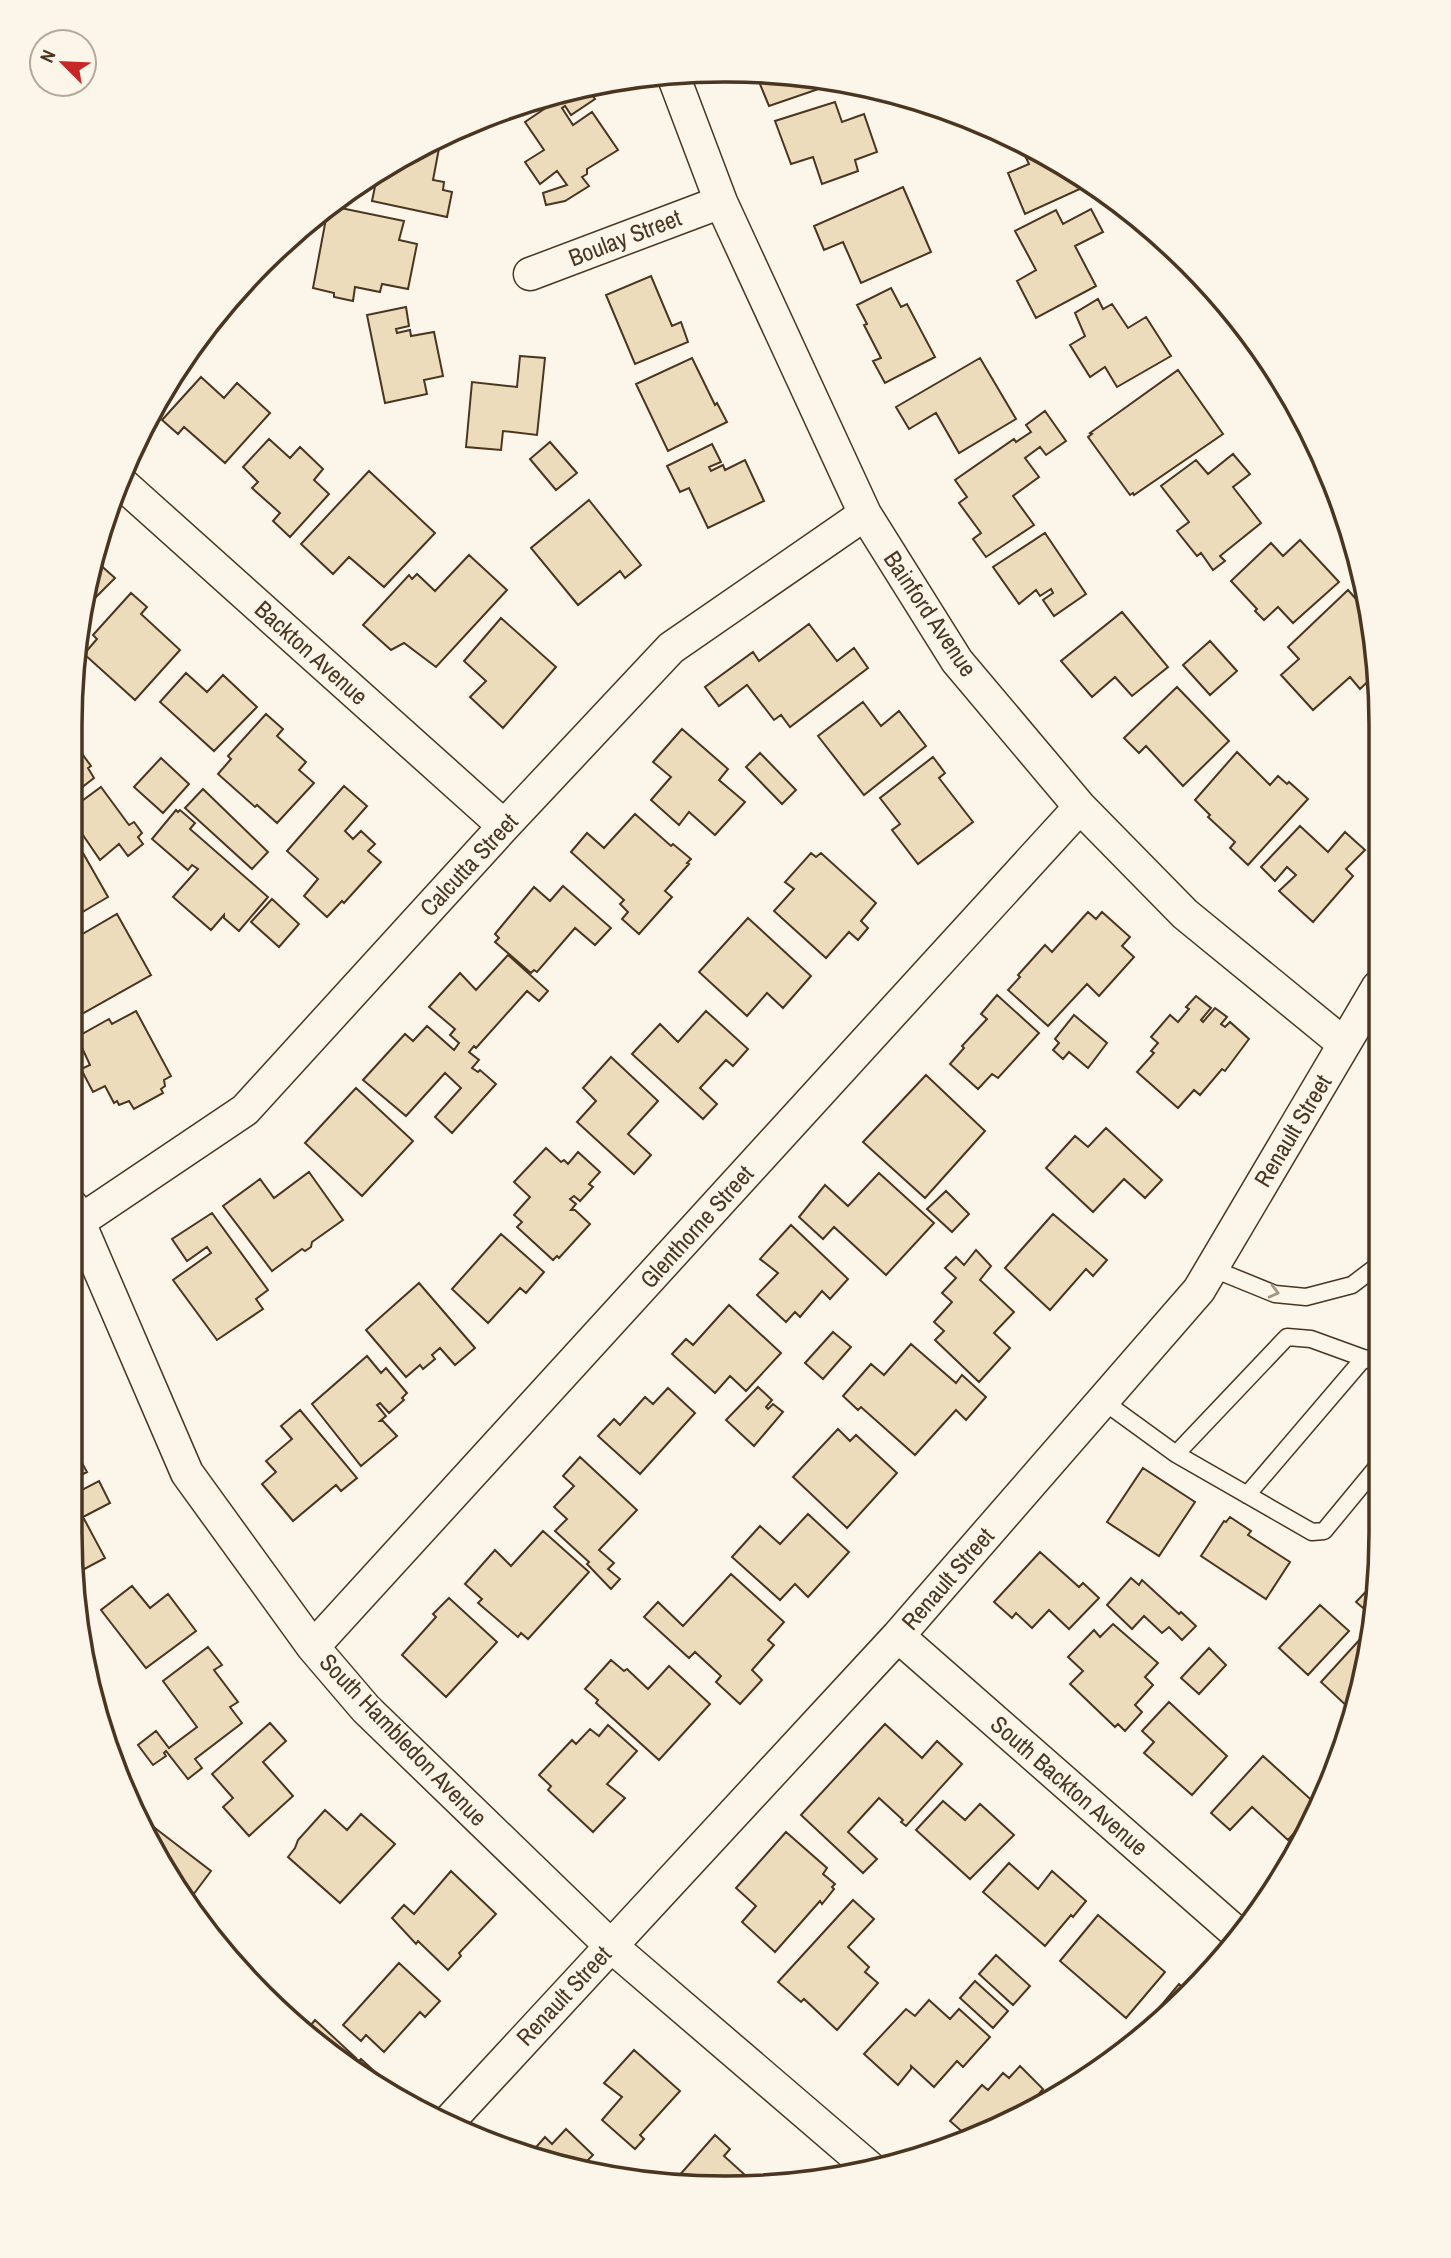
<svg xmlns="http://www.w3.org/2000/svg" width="1451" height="2258" viewBox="0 0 1451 2258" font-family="'Archivo Narrow',sans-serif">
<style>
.building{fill:#ecdcbc;stroke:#4a3520;stroke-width:2}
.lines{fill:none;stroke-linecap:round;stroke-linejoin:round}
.lane-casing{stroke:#4a3520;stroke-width:19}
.street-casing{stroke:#4a3520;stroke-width:35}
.lane{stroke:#fbf6e9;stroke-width:16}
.street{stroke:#fbf6e9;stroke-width:32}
.oneway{stroke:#a29684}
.labels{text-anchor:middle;stroke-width:5;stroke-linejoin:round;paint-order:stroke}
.street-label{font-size:24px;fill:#4a3520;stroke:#fbf6e9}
.rim{fill:none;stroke:#4a3520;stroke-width:3.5}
</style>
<rect width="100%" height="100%" fill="#fbf6e9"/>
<path class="building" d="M769,71L836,83L769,106L755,72Z
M587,88L595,99L571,115L565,106L562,108L573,125L592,112L618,150L587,169V174L582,177L589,186L565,201L546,205L543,193L567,185L557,171L540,184L525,162L544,150L525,122L556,101L553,96Z
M835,102L842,122L864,114L877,152L855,160L858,171L822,184L813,157L791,164L775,121Z
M1017,139L1076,176L1082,188L1025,214L1008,173L1029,164Z
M433,142L440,143L433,180L444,182L443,190L452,192L447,217L372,201L378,172L398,158Z
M903,187L931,252L861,283L843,242L824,250L814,226Z
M331,206L404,221L399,240L417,244L408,289L382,284L380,292L355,287L353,301L334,297V293L313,288L328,208Z
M1091,209L1103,232L1075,246L1096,286L1036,318L1017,281L1036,270L1015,231L1056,210L1063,224Z
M651,276L672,326L681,322L688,342L635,364L606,295Z
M891,288L901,307L907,304L935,357L885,383L873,361L881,358L864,325L867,324L857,305Z
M1098,299L1103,309L1112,304L1128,328L1146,317L1171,356L1117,387L1105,367L1090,377L1070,345L1085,336L1075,313Z
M406,307L409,326L396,329L397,333L410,330L411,336L434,332L443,376L424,380L427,394L385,403L367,315Z
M520,356L545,358L537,435L503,431L501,450L466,447L472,382L517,387Z
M692,358L715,405L717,403L727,422L668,451L636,384Z
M980,358L1016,419L959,453L936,413L909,429L896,407Z
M1178,370L1223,434L1134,495L1133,493L1130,495L1088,437L1092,434L1090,433Z
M201,377L224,398L237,383L270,413L225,463L184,427L178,434L162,420Z
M1045,411L1066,441L1046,455L1040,447L1025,458L1039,477L1013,496L1034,525L986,557L973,539L981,533L959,503L967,497L955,480L1014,439L1016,442L1031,432L1026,425Z
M269,439L290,458L300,447L323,469L314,480L329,494L290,537L273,521L280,513L252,488L258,482L243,467Z
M550,442L577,473L556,490L530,459Z
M712,444L721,462L709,467L711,471L723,465L725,470L745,460L764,501L708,528L689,488L680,492L667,466Z
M1233,454L1250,474L1233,487L1261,523L1220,556L1225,561L1213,570L1201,553L1197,556L1177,531L1189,522L1161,486L1196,460L1208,474Z
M369,471L435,533L384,587L349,557L333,574L301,544Z
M589,500L641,565L625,578L620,571L578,605L531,548Z
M1045,533L1086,594L1054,616L1043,600L1053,593L1051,589L1040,596L1036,590L1019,604L993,567Z
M1300,540L1339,582L1293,623L1278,607L1264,620L1255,611L1257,609L1231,581L1271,543L1283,556Z
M469,555L507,590L436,667L404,643L391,650L363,625L409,575L412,579L417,574L435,591Z
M97,562L115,578L84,609Z
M1348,590L1365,609L1378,672L1360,689L1350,677L1313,710L1281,675L1299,659L1288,647Z
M131,593L147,607L141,614L180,650L135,700L84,654L97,639L93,635Z
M1122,612L1168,667L1132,696L1115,677L1092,697L1061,661Z
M501,618L556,667L503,728L470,697L486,681L464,661Z
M809,624L837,661L854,648L868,668L790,727L781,715L774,720L747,685L719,706L705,687L753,652L759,661Z
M1210,641L1237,671L1210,695L1183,665Z
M186,673L207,692L223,675L257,707L214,751L160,702Z
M1177,687L1229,741L1183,786L1146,746L1139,753L1124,738Z
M863,702L881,726L899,711L926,746L864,795L818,736Z
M266,714L283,729L277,736L306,762L299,770L314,783L277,823L257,805L255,807L218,774L231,759L228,756Z
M682,729L728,769L719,780L745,802L715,835L689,812L679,825L651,800L671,777L653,762Z
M75,744L91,766L88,768L94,778L81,788L75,780Z
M1237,752L1270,785L1278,776L1287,784L1289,782L1308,799L1248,865L1230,848L1235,842L1208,817L1210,815L1195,800Z
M760,753L796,790L782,804L746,767Z
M933,757L945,773L939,778L973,822L918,864L892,830L900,824L880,798Z
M161,758L189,784L163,813L134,787Z
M344,786L367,806L345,831L353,839L361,831L375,844L368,851L381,862L344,903L342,901L327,917L304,896L318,879L287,851Z
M101,787L129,825L134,822L142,833L138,837L143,844L128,856L119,844L100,860L74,822L75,806Z
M203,789L268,852L252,869L185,808Z
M176,810L178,812L180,810L195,823L190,829L268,897L239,931L224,918V915L211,930L173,897L198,869L192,865L188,870L152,839Z
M635,814L671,846L673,844L691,859L687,863L689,864L665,891L672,897L639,934L622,919L628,912L620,904L624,900L571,852L587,833L604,848Z
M1300,826L1328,852L1345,832L1365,850L1346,869L1353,876L1313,922L1279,891L1296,875L1287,867L1275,881L1261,867Z
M83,853L108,897L74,917V858Z
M811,853L816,857L821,853L876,903L861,921L868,928L858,940L849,932L826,958L774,911L794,889L785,882Z
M563,886L611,928L595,945L575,928L537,972L534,970L531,973L495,942L499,938L495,934L534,887L550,901Z
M272,899L299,924L279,947L251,922Z
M1088,912L1096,919L1102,912L1130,937L1122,946L1134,957L1099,996L1087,984L1048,1026L1008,990L1020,977L1018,975L1045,945L1052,952Z
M117,914L151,975L73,1019L74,939Z
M748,918L811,976L783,1008L767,993L747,1016L699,972Z
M508,955L548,991L539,1001L527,991L476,1048L474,1046L469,1052L479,1060L472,1068L478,1072L480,1070L496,1084L452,1133L435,1117L461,1088L445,1073L406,1116L363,1080L405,1034L413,1041L427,1026L454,1050L459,1043L450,1035L455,1029L429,1007L460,973L476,990Z
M997,995L1039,1033L998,1078L992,1074L978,1089L950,1064L964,1048L962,1046L987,1019L981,1014Z
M1196,996L1211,1008L1201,1020L1203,1022L1215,1008L1227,1017L1221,1024L1225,1027L1230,1022L1249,1039L1225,1071L1222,1069L1200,1095L1194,1090L1178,1108L1137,1072L1154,1053L1151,1051L1158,1043L1151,1037L1170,1015L1178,1022L1189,1009L1186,1007Z
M136,1011L171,1076L164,1080L165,1086L161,1089L163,1093L134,1109L129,1101L119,1105L117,1101L114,1103L105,1086L93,1092L81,1069L90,1065L77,1037L109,1019L112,1024Z
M706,1011L748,1049L733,1066L726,1060L700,1088L717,1104L703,1119L632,1054L660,1024L678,1042Z
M1074,1015L1107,1043L1088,1068L1069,1052L1063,1059L1053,1050L1059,1043L1055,1039Z
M611,1057L658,1101L628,1134L651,1155L634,1174L577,1122L596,1101L583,1088Z
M926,1075L985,1131L925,1198L863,1142Z
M356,1088L413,1141L362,1196L305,1143Z
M1106,1128L1162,1180L1145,1198L1124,1179L1093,1212L1046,1168L1075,1136L1088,1147Z
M546,1148L561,1162L564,1160L568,1164L578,1152L600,1172L589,1184L593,1187L580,1201L574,1196L570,1199L576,1204L571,1210H575L590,1224L559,1258L557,1256L553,1260L517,1227L522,1222L514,1215L530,1197L514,1182Z
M309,1172L343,1220L312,1242L311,1247L305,1251L302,1249L272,1271L223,1206L260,1179L274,1198Z
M879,1173L934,1223L886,1275L834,1227L823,1239L799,1217L825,1185L848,1206Z
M946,1191L969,1214L952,1232L927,1209Z
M212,1213L268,1290L256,1299L263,1309L217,1340L173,1280L211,1253L207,1247L187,1261L172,1239Z
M1053,1214L1107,1260L1093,1276L1086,1269L1050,1310L1005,1268Z
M791,1225L848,1279L830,1299L822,1291L800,1317L795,1312L786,1322L757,1295L778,1273L760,1259Z
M501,1234L544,1272L526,1293L520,1288L488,1323L452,1289Z
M976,1250L991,1266L980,1280L1014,1312L994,1333L1010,1348L979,1382L935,1340L944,1331L934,1322L952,1302L942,1293L956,1278L945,1268L956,1257L964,1265Z
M419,1283L475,1348L455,1365L440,1348L432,1355L435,1359L423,1369L420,1365L406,1377L366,1330Z
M729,1305L781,1353L746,1391L730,1376L715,1393L672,1354L686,1339L693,1345Z
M833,1332L851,1347L823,1379L805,1363Z
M911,1344L956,1383L962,1375L986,1397L966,1420L956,1410L915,1455L861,1407L858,1410L843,1396L871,1364L884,1375Z
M367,1356L381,1373L386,1368L407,1393L402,1398L404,1400L389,1413L380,1403L377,1405L386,1416L380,1421H383L397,1436L361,1466L312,1404Z
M758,1387L772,1400L766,1407L768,1409L773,1404L783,1412L754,1446L726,1420Z
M668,1388L695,1413L640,1474L598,1436L614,1419L620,1425L645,1397L653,1404Z
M300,1410L357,1478L341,1491L336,1485L293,1521L262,1484L276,1472L266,1461L292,1439L281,1426Z
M838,1429L850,1441L856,1435L897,1473L847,1528L793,1477Z
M71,1443L87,1472L70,1481Z
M580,1457L637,1510L599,1550L614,1563L608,1569L620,1579L611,1589L587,1564L589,1562L555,1531L567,1519L554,1507L574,1486L563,1476Z
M1143,1468L1195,1502L1159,1556L1107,1522Z
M99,1481L110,1503L83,1517L105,1558L77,1573L70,1532V1496Z
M808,1514L849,1552L808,1597L795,1584L780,1600L732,1557L760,1526L780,1544Z
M1230,1517L1251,1531L1248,1535L1290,1562L1266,1599L1201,1556L1224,1521L1226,1522Z
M543,1531L589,1572L528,1639L521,1633L518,1637L478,1603L482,1599L465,1584L495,1550L511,1566Z
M1040,1552L1079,1587L1083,1583L1099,1598L1069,1629L1049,1610L1032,1628L1016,1613L1012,1618L994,1602Z
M731,1574L784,1622L768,1640L774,1645L752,1670L762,1680L740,1704L716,1682L721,1676L695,1652L689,1658L644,1617L658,1602L683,1626Z
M1131,1578L1139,1585L1142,1580L1179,1614L1181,1612L1196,1626L1182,1640L1169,1627L1162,1633L1144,1616L1132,1629L1107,1605Z
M1376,1581L1375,1618L1373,1627L1364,1619L1369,1613L1356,1602Z
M132,1586L150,1608L168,1594L196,1631L146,1668L101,1610Z
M449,1598L497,1642L446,1697L402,1655L436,1617L433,1614Z
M1320,1605L1349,1631L1308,1675L1279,1648Z
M1113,1624L1158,1663L1145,1677L1153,1685L1135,1705L1142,1712L1125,1731L1118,1724L1115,1727L1070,1684L1083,1671L1068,1657L1094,1630L1100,1637Z
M1363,1636L1369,1642L1351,1710L1321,1682Z
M208,1647L222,1665L214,1670L238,1702L230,1707L242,1723L195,1759L202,1768L188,1779L166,1751L164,1753L166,1756L153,1765L138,1745L156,1731L169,1748L197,1727L163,1681Z
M1209,1648L1226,1665L1199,1694L1181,1678Z
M611,1660L624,1671L627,1669L648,1689L669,1666L710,1704L659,1760L596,1703L598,1700L585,1689Z
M1169,1702L1227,1756L1192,1795L1144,1753L1154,1742L1142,1731Z
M270,1723L286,1741L263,1762L293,1796L249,1836L223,1807L233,1798L212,1774Z
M885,1724L922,1758L937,1741L962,1764L906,1826L901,1822L903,1820L879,1798L848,1832L877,1859L863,1873L801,1815Z
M608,1725L637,1751L607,1784L625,1798L593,1832L548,1790L551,1786L539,1775L572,1740L576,1744L590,1729L599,1736Z
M1263,1756L1318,1806L1288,1840L1252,1807L1230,1830L1211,1813Z
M943,1801L965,1820L980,1804L1014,1835L970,1879L916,1830Z
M325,1810L347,1830L361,1814L395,1844L340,1903L288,1857L295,1848L298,1840Z
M151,1825L211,1871L187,1903L181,1897L147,1830Z
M786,1832L827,1868L823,1874L835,1884L832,1887L834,1889L822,1904L820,1901L775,1952L742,1922L756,1906L736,1888Z
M1009,1863L1038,1889L1052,1871L1086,1901L1073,1917L1071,1915L1045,1946L983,1892Z
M451,1871L496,1914L459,1953L461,1956L448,1970L418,1941L416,1944L392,1918L404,1905L414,1914Z
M853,1900L874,1919L848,1947L869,1967L865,1972L878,1983L837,2030L804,1999L801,2002L778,1982Z
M1098,1915L1165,1972L1126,2018L1060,1961Z
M996,1955L1030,1986L1013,2005L979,1974Z
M399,1963L440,2001L425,2017L420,2012L384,2052L366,2035L361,2041L343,2025Z
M975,1981L1008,2011L993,2028L960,1998Z
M1179,1984L1184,1989L1139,2032Z
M929,2000L950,2019L959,2009L990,2037L963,2067L957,2061L934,2087L911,2066V2069L898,2085L864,2054L906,2009L915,2016Z
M315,2020L356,2058L350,2065L327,2053L306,2031Z
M634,2050L680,2091L640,2135L644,2139L635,2149L602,2120L622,2097L604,2083Z
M361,2059L385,2081L383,2083L353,2067Z
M1020,2066L1043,2089L1034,2100L1036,2102L965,2134L950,2121L982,2085L988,2090L1003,2073L1009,2078Z
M566,2129L593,2155L583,2165L529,2155L545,2137L552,2144Z
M715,2135L730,2149L724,2156L755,2184L725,2188L680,2181L677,2178Z"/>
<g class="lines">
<defs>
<path id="lane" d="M1211,1268L1275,1294L1306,1297L1352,1285L1377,1266
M1103,1401L1176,1454L1312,1532L1324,1531L1376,1468
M1176,1454L1287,1337L1311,1339L1377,1363
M1247,1495L1364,1358"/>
<path id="street" d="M673,75L721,202L865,514L957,661L1080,807L1185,914L1344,1044
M530,274L721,202
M118,480L504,826
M72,1206L187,1473L313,1647L366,1709L610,1945L871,2169
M80,1221L245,1110L504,826L671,648L865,514
M898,1636L1240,1936
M313,1647L1080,807
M451,2119L898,1636L1199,1290L1378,987"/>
</defs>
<use href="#lane" class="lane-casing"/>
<use href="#street" class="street-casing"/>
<use href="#lane" class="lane"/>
<use href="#street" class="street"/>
</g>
<defs><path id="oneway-chevron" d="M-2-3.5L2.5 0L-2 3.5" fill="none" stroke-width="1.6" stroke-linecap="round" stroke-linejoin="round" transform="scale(1.75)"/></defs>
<use class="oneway" href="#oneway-chevron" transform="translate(1274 1292) rotate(14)"/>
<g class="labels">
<g class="street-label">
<text transform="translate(625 238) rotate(-21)" y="8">Boulay Street</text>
<text transform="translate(930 614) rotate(56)" y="8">Bainford Avenue</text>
<text transform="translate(311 653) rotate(42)" y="8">Backton Avenue</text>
<text transform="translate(469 865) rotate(-47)" y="8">Calcutta Street</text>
<text transform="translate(1293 1131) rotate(-59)" y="8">Renault Street</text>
<text transform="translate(697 1227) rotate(-48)" y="8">Glenthorne Street</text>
<text transform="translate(948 1579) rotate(-49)" y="8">Renault Street</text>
<text transform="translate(403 1740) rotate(46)" y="8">South Hambledon Avenue</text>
<text transform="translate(1069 1786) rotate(41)" y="8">South Backton Avenue</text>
<text transform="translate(564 1996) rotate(-47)" y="8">Renault Street</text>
</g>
</g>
<path d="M0 0H1451V2258H0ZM725 82H726A643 643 0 0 1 1369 725V1533A643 643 0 0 1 726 2176H725A643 643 0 0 1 82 1533V725A643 643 0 0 1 725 82Z" fill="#fbf6e9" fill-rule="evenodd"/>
<path class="rim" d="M725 82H726A643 643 0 0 1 1369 725V1533A643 643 0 0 1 726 2176H725A643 643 0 0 1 82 1533V725A643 643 0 0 1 725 82Z"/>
<g transform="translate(63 63) rotate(294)"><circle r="33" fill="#fbf6e9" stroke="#b4a999" stroke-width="2"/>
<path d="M0-5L12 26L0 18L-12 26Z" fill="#c62828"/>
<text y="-10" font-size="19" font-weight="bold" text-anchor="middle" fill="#4a3520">N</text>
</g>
</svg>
